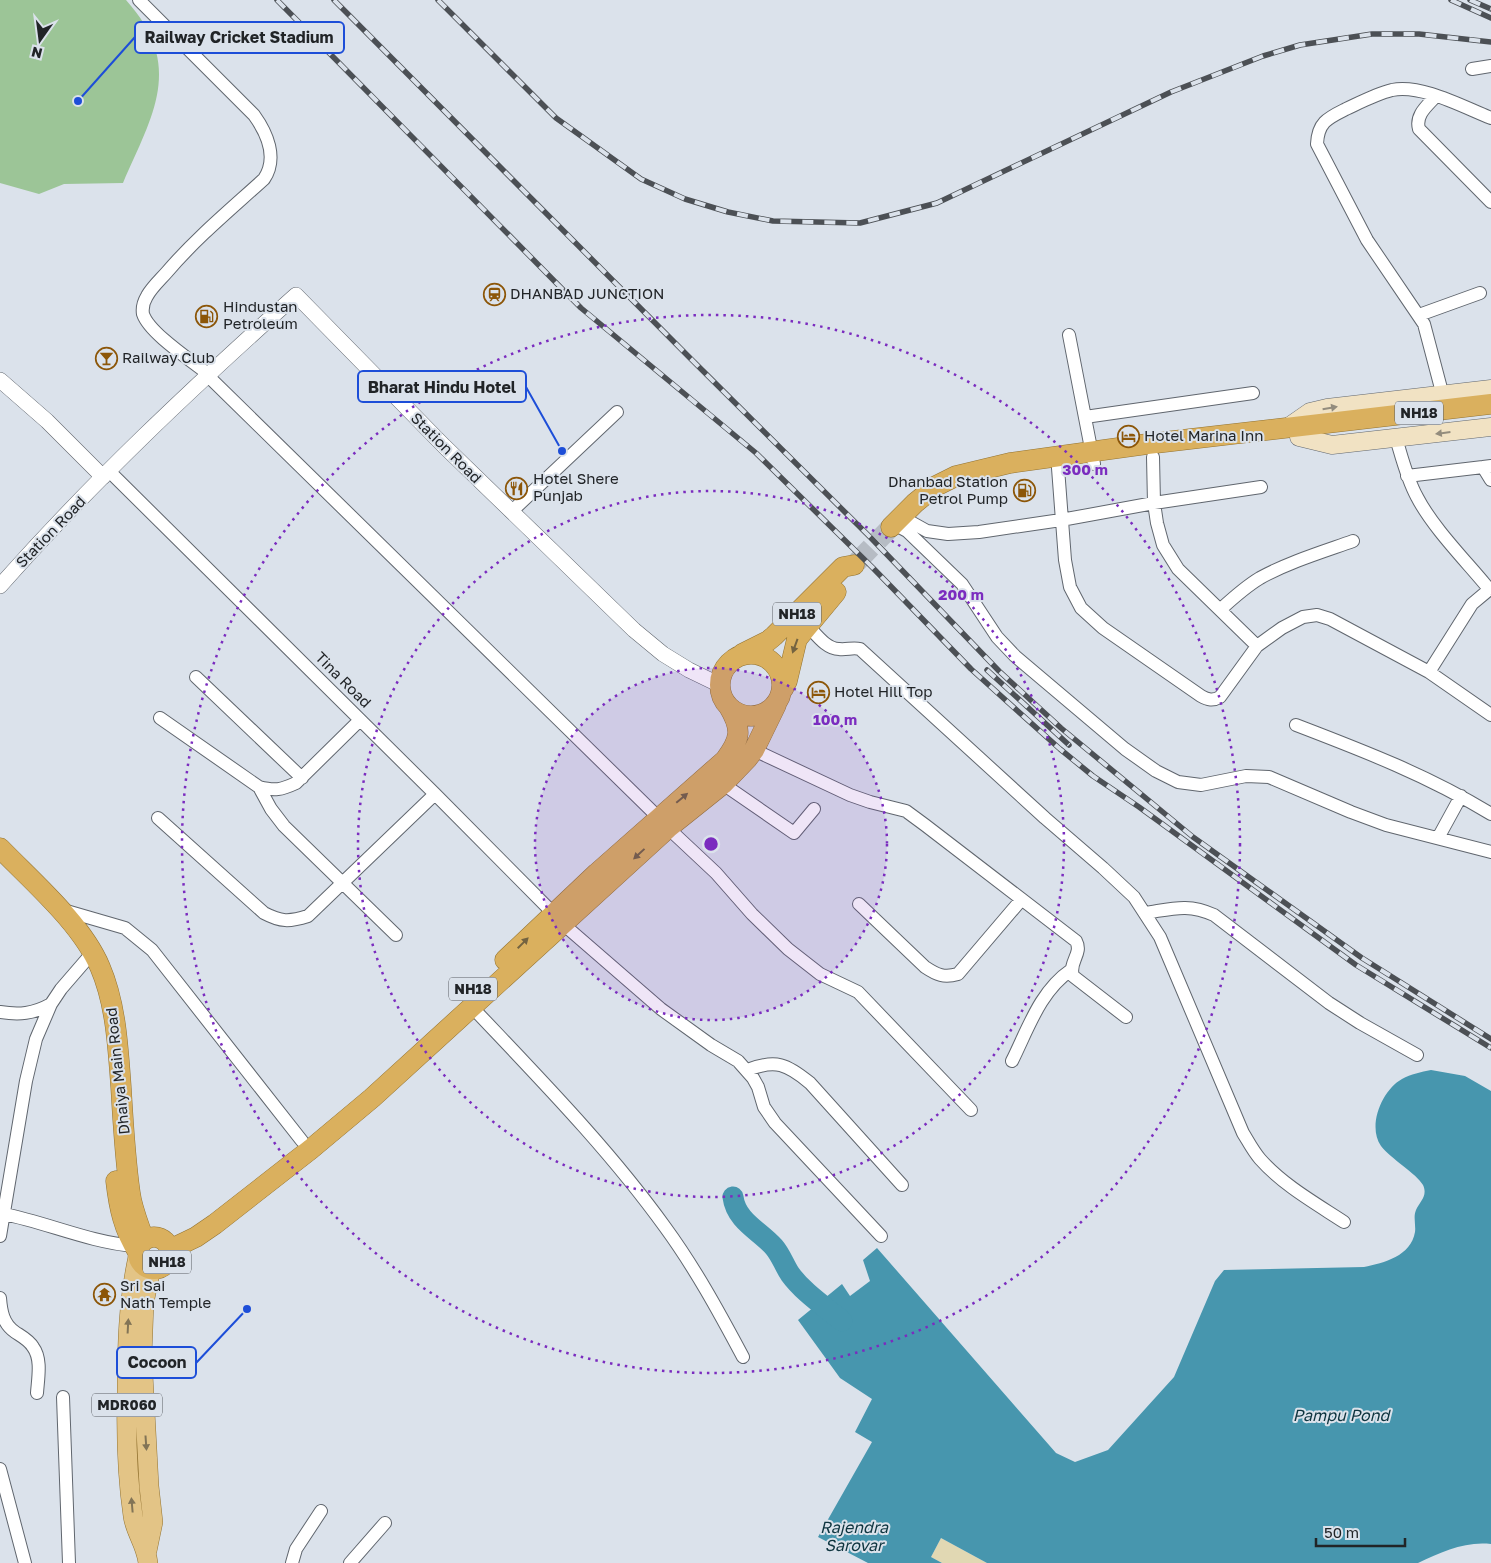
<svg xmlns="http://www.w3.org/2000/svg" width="1491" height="1563" viewBox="0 0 1491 1563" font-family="'Golos Text',sans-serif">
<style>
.green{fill:#9cc597}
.sand{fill:#e1d8b3}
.water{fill:#4796ae}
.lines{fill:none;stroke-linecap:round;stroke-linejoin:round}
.river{stroke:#4796ae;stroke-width:21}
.trunk-tunnel{stroke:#b6bcc4;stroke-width:20;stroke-dasharray:20 10;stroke-linecap:butt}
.minor-casing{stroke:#60666e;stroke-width:14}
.tertiary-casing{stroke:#60666e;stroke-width:16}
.secondary-casing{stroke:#60666e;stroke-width:19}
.primary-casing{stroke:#937331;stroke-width:20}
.trunk-casing{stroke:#937331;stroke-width:21}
.minor{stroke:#fff;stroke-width:12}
.tertiary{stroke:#fff;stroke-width:15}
.secondary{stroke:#f1e2c3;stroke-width:18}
.primary{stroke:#e3c486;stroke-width:19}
.trunk{stroke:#dab05e;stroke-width:20}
.rail-casing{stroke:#4c5055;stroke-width:5.5}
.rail{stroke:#dbe2eb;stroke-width:4;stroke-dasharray:11;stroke-linecap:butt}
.oneway{fill:#938c7d}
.oneway2{fill:#746340}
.oneway3{fill:#827456}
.ring{fill:none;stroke:#7b2cbf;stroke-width:2.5;stroke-dasharray:2.5 5}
.labels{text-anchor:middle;stroke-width:4;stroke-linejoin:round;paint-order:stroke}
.shield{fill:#dbe2eb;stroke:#595d62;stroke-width:1}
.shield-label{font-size:14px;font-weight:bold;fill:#212427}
.poi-label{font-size:15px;fill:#212427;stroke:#dbe2eb;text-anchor:start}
.street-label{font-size:15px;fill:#212427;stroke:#dbe2eb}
.water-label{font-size:16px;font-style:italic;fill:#0e343f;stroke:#dbe2eb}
.centre{fill:#7b2cbf;stroke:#dbe2eb;stroke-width:2.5}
.ring-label{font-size:15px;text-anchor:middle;font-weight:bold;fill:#7b2cbf;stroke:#dbe2eb;stroke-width:4;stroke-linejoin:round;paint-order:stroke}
.leader{fill:none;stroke:#1d4ed8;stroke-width:2}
.callout-dot{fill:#1d4ed8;stroke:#dbe2eb;stroke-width:2}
.callout{fill:#dbe2eb;stroke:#1d4ed8;stroke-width:2}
.callout-label{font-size:16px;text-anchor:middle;font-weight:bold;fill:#212427}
</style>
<rect width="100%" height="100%" fill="#dbe2eb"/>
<path class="green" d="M0,0H126C185,66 153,114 123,183L64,184L39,194L0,183Z"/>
<path class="sand" d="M941,1538L987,1563H942L931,1557Z"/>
<path class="water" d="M1431,1070L1465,1076L1491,1091V1544C1465,1541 1442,1552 1418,1563H987L941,1538L931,1557L942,1563H868L818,1537L872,1442L855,1432L872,1399L840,1378L798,1320L842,1284L850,1296L870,1281L863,1260L877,1248L1056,1453L1075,1462L1108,1450L1174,1377L1215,1281L1224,1270L1364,1267C1384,1263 1411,1256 1415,1232C1416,1225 1413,1217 1416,1210C1420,1201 1428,1196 1423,1185C1417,1174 1391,1159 1381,1146C1367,1126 1382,1090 1402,1079C1411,1074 1421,1072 1431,1070Z"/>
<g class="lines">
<path class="river" d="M733,1197C736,1221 760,1231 774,1247C781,1255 784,1265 790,1274C803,1292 824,1306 842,1321"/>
<path class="trunk-tunnel" d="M857,562L891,527"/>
<defs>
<path id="minor" d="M139,0L254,115C267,133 278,158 264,179C231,209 196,238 167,272C160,280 152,287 147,296C144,301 142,308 143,314C149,333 192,361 208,374
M1472,69L1491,66
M1436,96C1427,106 1415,115 1419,129L1491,202
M1419,315L1480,293
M1069,335L1094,464
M207,375L659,818
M1443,396L1424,324L1367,240L1317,144C1318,122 1328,118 1346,109C1361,102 1376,94 1392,90C1422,84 1463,107 1491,118
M1085,417L1253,393
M1396,438C1402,458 1407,479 1417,497C1433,528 1467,562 1489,589
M1153,457L1154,503L1157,523L1163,545L1178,569L1257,646
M1491,466L1483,467L1491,480
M1058,468L1065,560L1070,587L1081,608L1103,628L1201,696C1208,700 1213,701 1220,697L1257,646L1282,628L1303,617L1317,615L1330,619L1429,672L1491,715
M109,471L435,794L553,913
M1407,476L1483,467
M511,512L617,412
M900,516L927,531L948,534L979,532L1061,520L1154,503L1261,487
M894,524L907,531L962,584L997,637L1015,656L1125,749L1156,771L1178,782L1201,785L1246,776L1269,777L1351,812L1386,825L1491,852
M1221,609C1233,598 1245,587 1260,578C1289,562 1322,552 1353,541
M807,625C816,634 826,649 839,649C847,650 853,647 860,649L1045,818L1103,868L1134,897L1160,937L1243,1133C1248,1141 1253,1151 1260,1159C1283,1185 1315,1203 1344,1222
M1429,672L1472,604L1491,588
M196,677L302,778
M160,718L259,787C275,791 281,790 296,783L360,720
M1296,725C1364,751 1429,776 1491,814
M754,750L850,795L870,802L906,811L925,825L1076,941C1083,954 1068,962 1073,976L1126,1017
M723,784L794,833L814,809
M259,787L271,809L284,826L396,935
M158,818L264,913C281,922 289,922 308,916L435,794
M668,828L716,873L752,914L788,949L820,974L858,992L971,1110
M1438,838L1461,796
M859,904L925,967C937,975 944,978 958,974L1021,900
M63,910L125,928L152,950L302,1141
M1145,913C1172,909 1188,903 1214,915L1329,1003L1360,1023L1417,1055
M563,924L661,1009L711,1045L738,1061L753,1078L758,1087L764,1107L775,1123L881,1236
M472,1007C539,1078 608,1148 665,1227C695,1268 719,1312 743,1357
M0,1012C19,1015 33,1014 51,1004
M1012,1061C1028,1029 1040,991 1071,970
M747,1070C776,1059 787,1064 810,1083L902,1185
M4,1214C48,1223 89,1242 134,1246
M0,1236L26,1081L36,1039L51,1004L61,989L93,952
M0,1298C1,1311 3,1324 15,1332C21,1336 29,1340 33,1347C42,1359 38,1378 37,1393
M63,1397L69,1563
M0,1469L25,1563
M292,1563L296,1549L321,1511
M350,1563L385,1523"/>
<path id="tertiary" d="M0,380L47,421L103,477
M0,586C92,482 193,387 296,295L444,446L634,630L663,654L689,670L720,685"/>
<path id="secondary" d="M1287,428L1310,412L1327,408L1491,389
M1299,437L1332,445L1491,427"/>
<path id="primary" d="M138,1257C128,1302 127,1348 127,1394C126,1434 127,1476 133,1516C135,1532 146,1544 148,1563
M147,1551L153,1522L149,1486L142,1356L144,1303L151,1268"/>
<path id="trunk" d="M891,527L915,503L936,486L956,476L1010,463L1147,444L1491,404
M720 685a31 31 0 1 1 62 0a31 31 0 1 1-62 0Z
M742,654L768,641L774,636L843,567L854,565
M783,689L787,681L797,639L836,592
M0,848C33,882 82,924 100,967C116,1004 118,1047 121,1087C123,1122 125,1158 130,1193C132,1209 139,1225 144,1240
M505,960L597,873L725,760C741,739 742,729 729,707
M116,1181C119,1208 124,1230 138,1252
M138 1253a16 16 0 1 1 32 0a16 16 0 1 1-32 0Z
M169,1250L196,1237L215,1224L311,1149L372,1098L668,828L723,784L747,759L754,750L776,705"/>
</defs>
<use href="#minor" class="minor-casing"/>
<use href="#tertiary" class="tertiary-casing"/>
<use href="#secondary" class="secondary-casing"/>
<use href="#primary" class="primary-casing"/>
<use href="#trunk" class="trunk-casing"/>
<use href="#minor" class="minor"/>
<use href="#tertiary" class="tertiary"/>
<use href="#secondary" class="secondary"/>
<use href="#primary" class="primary"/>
<use href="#trunk" class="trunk"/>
<defs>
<path id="rail" d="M277,0L581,308L756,453L873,568L971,669L1060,749L1093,776L1139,807L1356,965L1491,1048
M334,0L690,358L871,538L999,671L1061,728L1193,837L1362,958L1491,1039
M438,0L556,118L641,179L685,199L728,212L773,221L860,223L937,203L1171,92L1263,56L1300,45L1372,34H1419L1491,42
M1451,0L1491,18
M1470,0L1491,9
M987,670L1069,745"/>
</defs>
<use href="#rail" class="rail-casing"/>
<use href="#rail" class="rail"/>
</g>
<defs><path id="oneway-solid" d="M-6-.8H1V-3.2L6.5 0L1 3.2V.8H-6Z" transform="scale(1.25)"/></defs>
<g class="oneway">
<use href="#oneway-solid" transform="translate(1330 408) rotate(-10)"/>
<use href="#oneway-solid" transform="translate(1443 433) rotate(173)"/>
</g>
<g class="oneway2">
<use href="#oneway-solid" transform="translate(795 646) rotate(110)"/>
<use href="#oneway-solid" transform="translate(682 798) rotate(-40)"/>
<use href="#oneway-solid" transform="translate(639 854) rotate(137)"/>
<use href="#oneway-solid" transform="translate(523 943) rotate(-45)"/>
</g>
<g class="oneway3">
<use href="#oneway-solid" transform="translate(128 1326) rotate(-87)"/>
<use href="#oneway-solid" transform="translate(146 1443) rotate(86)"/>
<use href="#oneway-solid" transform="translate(132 1505) rotate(-95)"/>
</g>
<circle cx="711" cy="844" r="176" fill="#7b2cbf" fill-opacity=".12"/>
<g class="ring">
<circle cx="711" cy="844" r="176"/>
<circle cx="711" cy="844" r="353"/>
<circle cx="711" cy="844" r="529"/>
</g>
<defs>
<symbol id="station-ring" viewBox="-11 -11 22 22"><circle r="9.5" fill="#dbe2eb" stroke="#8c5608" stroke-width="1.5"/><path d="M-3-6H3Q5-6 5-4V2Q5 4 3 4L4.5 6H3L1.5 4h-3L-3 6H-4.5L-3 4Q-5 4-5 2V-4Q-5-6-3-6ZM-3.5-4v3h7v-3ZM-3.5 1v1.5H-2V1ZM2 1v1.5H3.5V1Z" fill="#8c5608"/></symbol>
<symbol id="fuel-ring" viewBox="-11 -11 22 22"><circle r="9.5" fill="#dbe2eb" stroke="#8c5608" stroke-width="1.5"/><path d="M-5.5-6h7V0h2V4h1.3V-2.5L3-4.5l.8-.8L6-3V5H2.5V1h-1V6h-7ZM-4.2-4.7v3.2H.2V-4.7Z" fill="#8c5608"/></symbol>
<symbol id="bar-ring" viewBox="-11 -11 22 22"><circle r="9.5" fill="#dbe2eb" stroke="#8c5608" stroke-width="1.5"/><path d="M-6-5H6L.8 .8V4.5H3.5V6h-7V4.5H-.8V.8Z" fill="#8c5608"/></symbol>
<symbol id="hotel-ring" viewBox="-11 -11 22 22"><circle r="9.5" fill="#dbe2eb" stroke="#8c5608" stroke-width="1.5"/><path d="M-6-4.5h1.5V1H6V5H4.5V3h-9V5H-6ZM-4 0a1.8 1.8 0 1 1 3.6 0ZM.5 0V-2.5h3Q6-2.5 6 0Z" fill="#8c5608"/></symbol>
<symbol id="restaurant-ring" viewBox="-11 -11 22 22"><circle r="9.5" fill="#dbe2eb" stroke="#8c5608" stroke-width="1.5"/><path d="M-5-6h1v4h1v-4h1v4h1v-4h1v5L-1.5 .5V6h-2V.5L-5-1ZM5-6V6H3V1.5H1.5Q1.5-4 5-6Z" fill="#8c5608"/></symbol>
<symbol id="temple-ring" viewBox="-11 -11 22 22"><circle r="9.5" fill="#dbe2eb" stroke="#8c5608" stroke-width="1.5"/><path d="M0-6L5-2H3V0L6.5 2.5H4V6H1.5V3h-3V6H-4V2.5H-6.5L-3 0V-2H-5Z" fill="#8c5608"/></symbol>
</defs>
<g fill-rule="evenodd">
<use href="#station-ring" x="482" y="282" width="25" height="25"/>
<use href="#fuel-ring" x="194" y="304" width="25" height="25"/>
<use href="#bar-ring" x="94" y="346" width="25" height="25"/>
<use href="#hotel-ring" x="1116" y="424" width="25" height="25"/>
<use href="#restaurant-ring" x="504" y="476" width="25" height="25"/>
<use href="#fuel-ring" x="1012" y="478" width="25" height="25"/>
<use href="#hotel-ring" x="806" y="680" width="25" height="25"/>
<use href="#temple-ring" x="92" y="1282" width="25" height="25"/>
</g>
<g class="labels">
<g class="shield">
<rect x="1395" y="401.5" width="48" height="23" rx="4"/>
<rect x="773" y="602.5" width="48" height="23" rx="4"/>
<rect x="449" y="977.5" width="48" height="23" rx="4"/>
<rect x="143" y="1250.5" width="48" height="23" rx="4"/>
<rect x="92" y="1393.5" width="70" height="23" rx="4"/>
</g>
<g class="shield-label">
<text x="1419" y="418">NH18</text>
<text x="797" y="619">NH18</text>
<text x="473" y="994">NH18</text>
<text x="167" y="1267">NH18</text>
<text x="127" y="1410">MDR060</text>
</g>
<g class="poi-label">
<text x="510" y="299">DHANBAD JUNCTION</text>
<text x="223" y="312">Hindustan<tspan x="223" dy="17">Petroleum</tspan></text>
<text x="122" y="363">Railway Club</text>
<text x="1144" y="441">Hotel Marina Inn</text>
<text x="533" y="484">Hotel Shere<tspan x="533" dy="17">Punjab</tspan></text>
<text x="1008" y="487" text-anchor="end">Dhanbad Station<tspan x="1008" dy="17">Petrol Pump</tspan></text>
<text x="834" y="697">Hotel Hill Top</text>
<text x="120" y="1291">Sri Sai<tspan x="120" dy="17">Nath Temple</tspan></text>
</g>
<g class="street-label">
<text transform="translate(446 448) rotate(45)" y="5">Station Road</text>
<text transform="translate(51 532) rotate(-46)" y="5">Station Road</text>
<text transform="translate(343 680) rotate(45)" y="5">Tina Road</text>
<text transform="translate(118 1071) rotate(-96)" y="5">Dhaiya Main Road</text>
</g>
<g class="water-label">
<text x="1341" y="1421">Pampu Pond</text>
<text x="854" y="1533">Rajendra<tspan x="854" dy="18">Sarovar</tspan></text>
</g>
</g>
<circle cx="711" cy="844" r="8" class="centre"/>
<g class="ring-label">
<text x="1085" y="475">300 m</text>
<text x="961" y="600">200 m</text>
<text x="835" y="725">100 m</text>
</g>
<path class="leader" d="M78 101L135 37M562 451L526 387M247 1309L196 1363"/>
<g class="callout-dot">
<circle cx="78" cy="101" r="5"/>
<circle cx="562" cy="451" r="5"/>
<circle cx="247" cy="1309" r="5"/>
</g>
<g class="callout">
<rect x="135" y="22" width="209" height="31" rx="5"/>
<rect x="358" y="371" width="168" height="31" rx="5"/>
<rect x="117" y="1347" width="79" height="31" rx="5"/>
</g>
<g class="callout-label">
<text x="239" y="43">Railway Cricket Stadium</text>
<text x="442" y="393">Bharat Hindu Hotel</text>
<text x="157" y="1368">Cocoon</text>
</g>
<g transform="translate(40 40) rotate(194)" stroke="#dbe2eb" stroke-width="4" paint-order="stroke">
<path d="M0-4L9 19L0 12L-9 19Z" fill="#212427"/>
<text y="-8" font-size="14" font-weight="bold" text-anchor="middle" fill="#212427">N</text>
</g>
<path d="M1316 1538v8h89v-8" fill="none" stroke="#212427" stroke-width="2.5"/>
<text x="1324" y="1538" font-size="15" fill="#212427" stroke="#dbe2eb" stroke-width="4" paint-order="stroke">50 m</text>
</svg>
